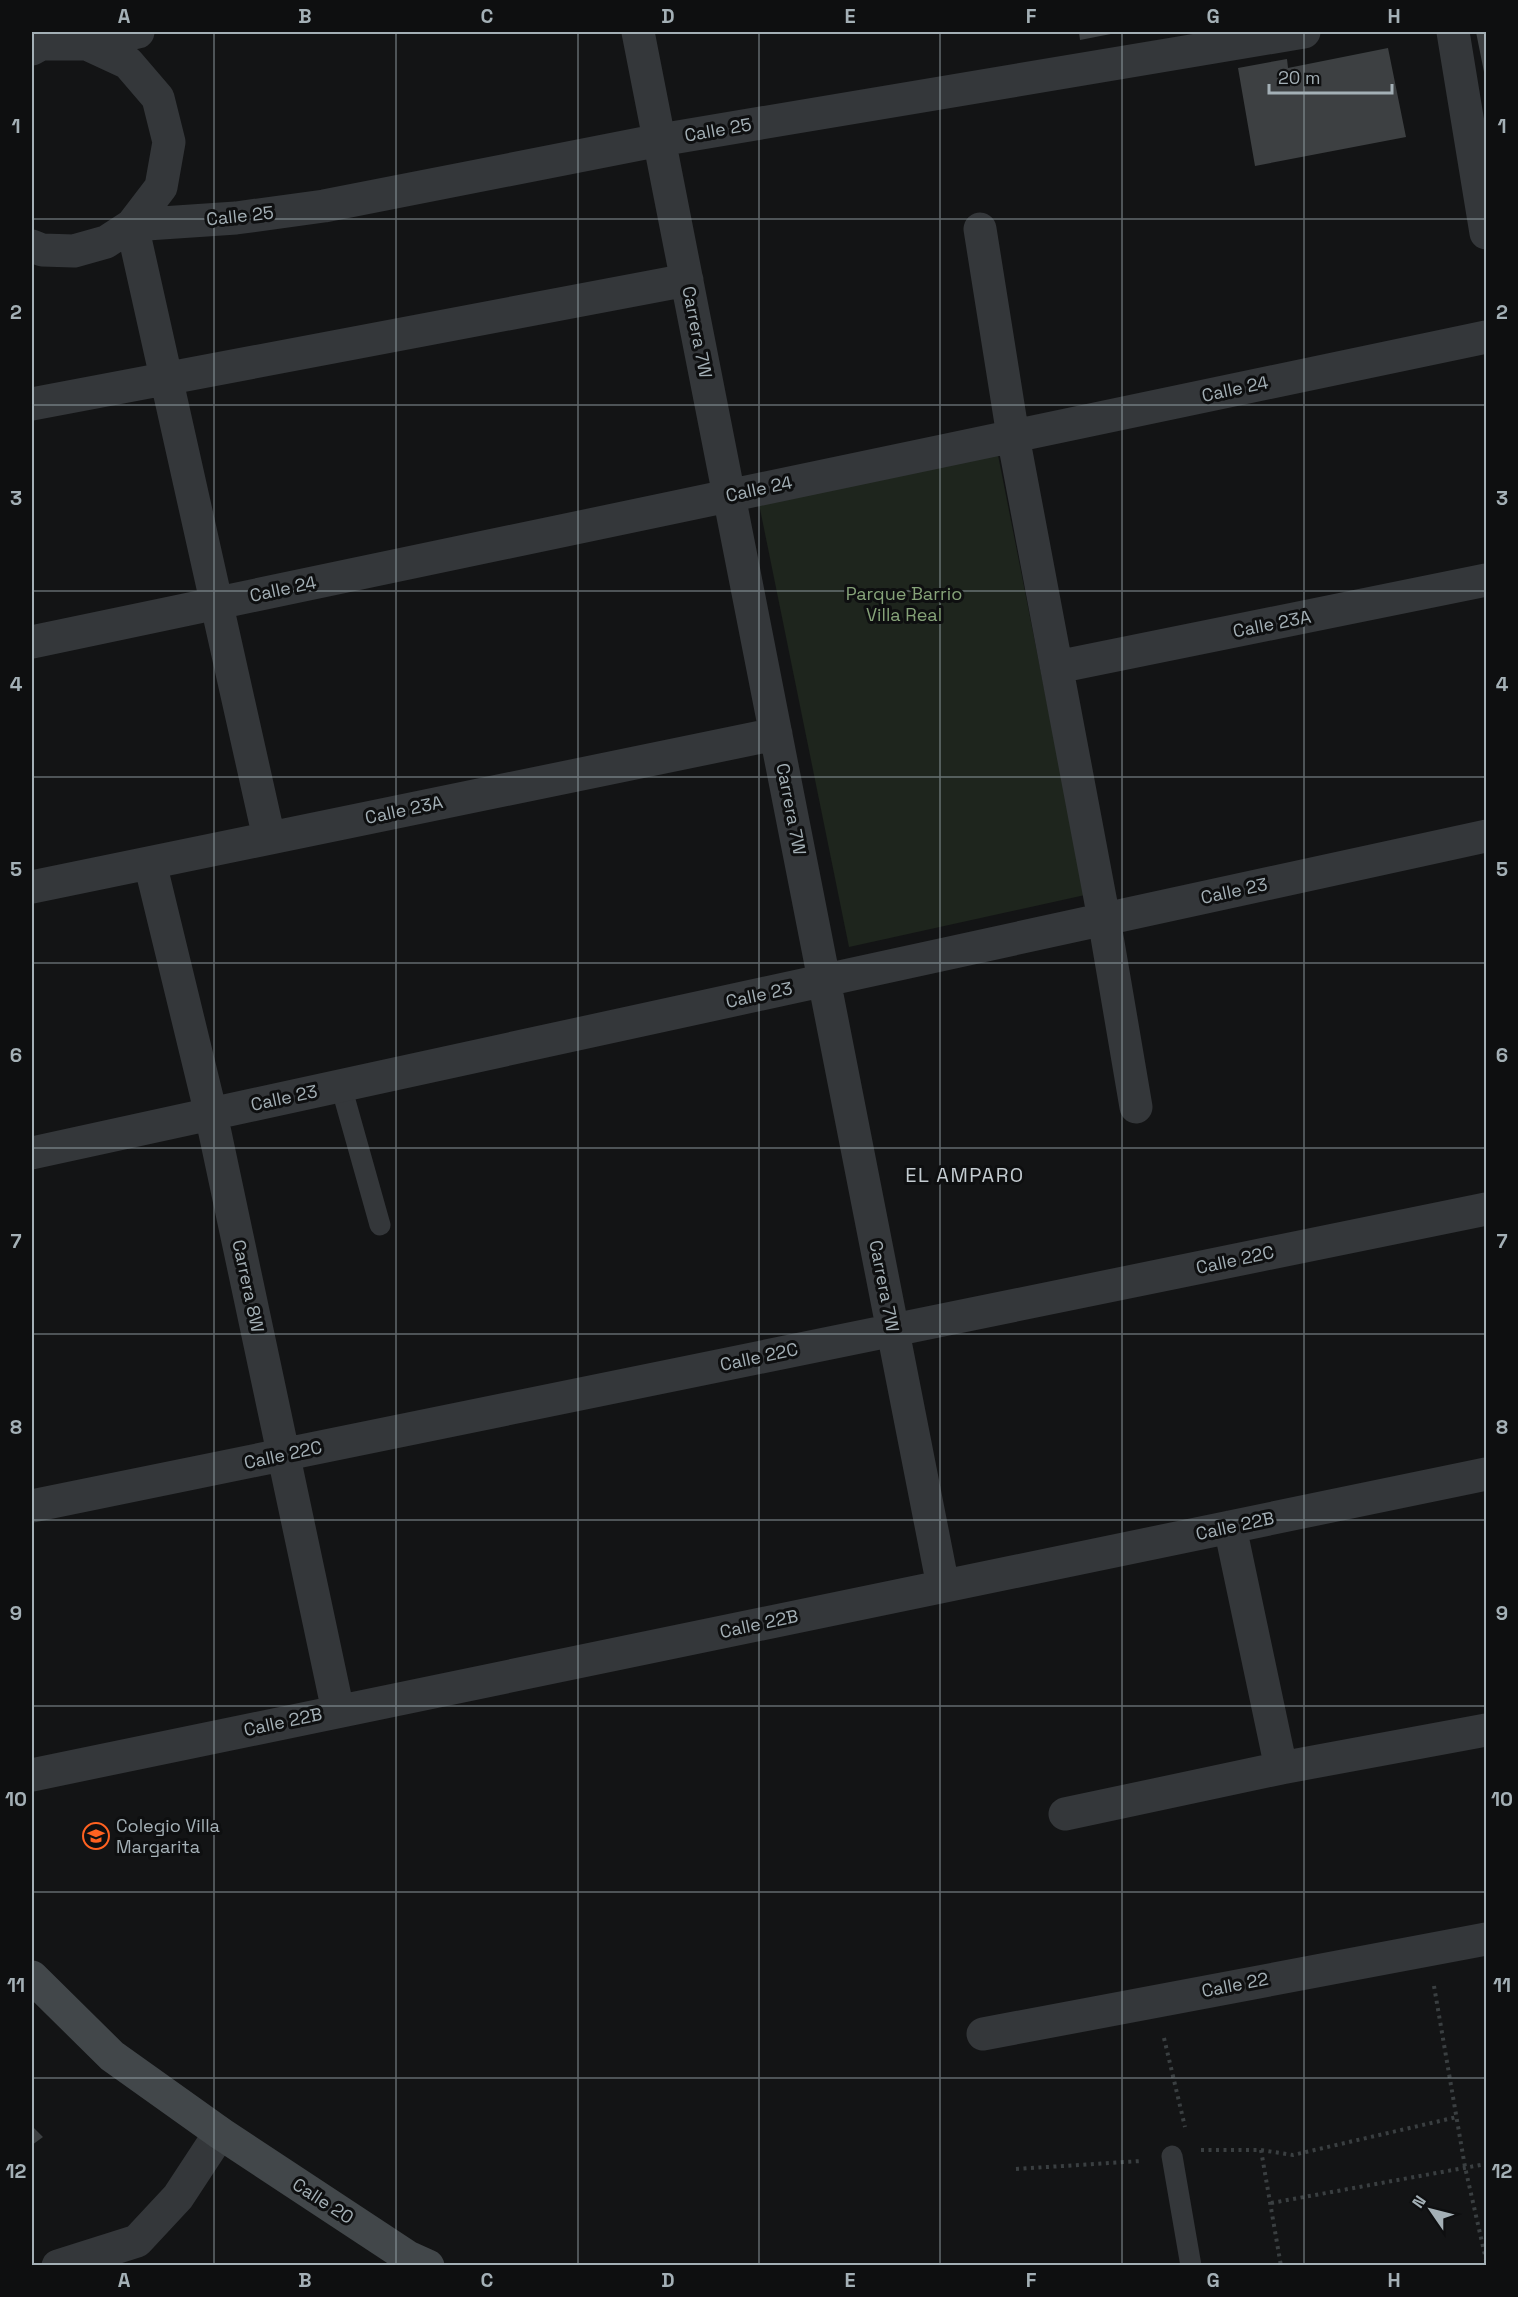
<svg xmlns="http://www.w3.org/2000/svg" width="1518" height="2297" viewBox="0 0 1518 2297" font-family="'Space Grotesk',sans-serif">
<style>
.green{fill:#1e251d}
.building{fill:#3d4042}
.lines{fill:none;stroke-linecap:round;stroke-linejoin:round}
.path{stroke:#3a3f41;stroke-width:4;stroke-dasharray:3 4.5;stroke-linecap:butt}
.lane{stroke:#34373a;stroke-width:21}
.street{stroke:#34373a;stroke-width:33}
.secondary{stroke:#42474a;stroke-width:33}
.grid{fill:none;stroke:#a4b0b6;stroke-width:1.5;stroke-opacity:0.55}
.labels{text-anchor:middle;stroke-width:6;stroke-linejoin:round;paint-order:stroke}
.street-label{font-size:18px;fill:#a4b0b6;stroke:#0e0f10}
.park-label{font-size:18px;fill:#86a379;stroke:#0e0f10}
.poi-label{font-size:18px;fill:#a4b0b6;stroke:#0e0f10;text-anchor:start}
.neighbourhood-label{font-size:20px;letter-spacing:1.5px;fill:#c5cdd2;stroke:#0e0f10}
.neatline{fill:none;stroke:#a4b0b6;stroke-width:2}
.grid-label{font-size:20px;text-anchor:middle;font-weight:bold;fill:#a4b0b6}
</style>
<rect width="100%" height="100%" fill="#131415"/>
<path class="green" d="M998,455L1085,895L849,947L759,504Z"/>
<path class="building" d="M1079,32H1116V33L1080,40Z
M1476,32H1486V77H1485Z
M1388,48L1406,137L1255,166L1238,68L1287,59L1288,68Z
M32,2126L43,2137L32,2145Z"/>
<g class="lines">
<path class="path" d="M1434,1986L1465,2167L1486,2260
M1164,2038L1185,2127
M1201,2150H1261L1293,2155L1457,2117
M1261,2150L1281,2266
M1016,2169L1141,2161
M1271,2203L1486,2164"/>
<path class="lane" d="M341,1086L380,1225
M1172,2156L1191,2266"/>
<path class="street" d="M638,32L943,1586
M1453,32L1486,233
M87,44L138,32
M32,49L41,44H87L128,63L158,98L169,142L161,187L132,225L106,242L74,251L42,250L32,246
M980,229L1013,436L1104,919L1136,1107
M32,404L687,280
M32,642L1486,337
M1057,667L1486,580
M269,838L132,225L236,218L324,206L660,140L1304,32
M150,863L211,1114L338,1711
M32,887L776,734
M32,1153L1486,836
M32,1506L1486,1209
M1230,1527L1281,1768
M32,1775L1486,1474
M1065,1814L1281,1768L1486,1730
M983,2034L1486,1939
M58,2266L137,2241L178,2197L220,2133"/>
<path class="secondary" d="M32,1977L112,2056L220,2133L408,2257L428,2266"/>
</g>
<path class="grid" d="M214,32V2266M396,32V2266M578,32V2266M759,32V2266M940,32V2266M1122,32V2266M1304,32V2266M32,219H1486M32,405H1486M32,591H1486M32,777H1486M32,963H1486M32,1148H1486M32,1334H1486M32,1520H1486M32,1706H1486M32,1892H1486M32,2078H1486"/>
<defs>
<symbol id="school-ring" viewBox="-11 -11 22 22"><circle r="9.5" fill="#0e0f10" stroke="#ff6221" stroke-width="1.5"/><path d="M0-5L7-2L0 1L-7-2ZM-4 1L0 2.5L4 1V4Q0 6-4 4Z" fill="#ff6221"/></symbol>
</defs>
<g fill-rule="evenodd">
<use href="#school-ring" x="81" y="1821" width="30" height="30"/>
</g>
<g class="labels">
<g class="street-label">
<text transform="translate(718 130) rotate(-10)" y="6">Calle 25</text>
<text transform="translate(240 216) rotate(-6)" y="6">Calle 25</text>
<text transform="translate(697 332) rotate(79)" y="6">Carrera 7W</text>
<text transform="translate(1235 389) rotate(-12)" y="6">Calle 24</text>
<text transform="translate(759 489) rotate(-12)" y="6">Calle 24</text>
<text transform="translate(283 589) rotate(-12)" y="6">Calle 24</text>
<text transform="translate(1272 624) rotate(-11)" y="6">Calle 23A</text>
<text transform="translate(791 809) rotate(79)" y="6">Carrera 7W</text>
<text transform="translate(404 810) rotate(-12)" y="6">Calle 23A</text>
<text transform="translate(1234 891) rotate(-12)" y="6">Calle 23</text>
<text transform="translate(759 995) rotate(-12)" y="6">Calle 23</text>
<text transform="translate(284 1098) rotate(-12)" y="6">Calle 23</text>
<text transform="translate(1235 1260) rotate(-12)" y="6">Calle 22C</text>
<text transform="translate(248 1286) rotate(78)" y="6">Carrera 8W</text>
<text transform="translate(884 1286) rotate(79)" y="6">Carrera 7W</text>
<text transform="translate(759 1357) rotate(-12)" y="6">Calle 22C</text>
<text transform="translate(283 1455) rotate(-12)" y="6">Calle 22C</text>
<text transform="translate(1235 1526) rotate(-12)" y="6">Calle 22B</text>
<text transform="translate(759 1624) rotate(-12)" y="6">Calle 22B</text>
<text transform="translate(283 1722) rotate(-12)" y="6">Calle 22B</text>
<text transform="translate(1235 1985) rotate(-11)" y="6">Calle 22</text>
<text transform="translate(323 2201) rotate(33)" y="6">Calle 20</text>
</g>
<g class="park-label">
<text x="904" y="600">Parque Barrio<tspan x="904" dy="21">Villa Real</tspan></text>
</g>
<g class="poi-label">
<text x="116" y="1832">Colegio Villa<tspan x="116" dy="21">Margarita</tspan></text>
</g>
<g class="neighbourhood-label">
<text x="965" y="1182">EL AMPARO</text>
</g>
</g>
<rect width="1518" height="2297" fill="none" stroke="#0e0f10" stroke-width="66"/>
<g transform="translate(1431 2210) rotate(305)" stroke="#0e0f10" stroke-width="4.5" paint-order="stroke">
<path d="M0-4.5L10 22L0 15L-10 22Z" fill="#a4b0b6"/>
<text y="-9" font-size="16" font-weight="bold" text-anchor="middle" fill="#a4b0b6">N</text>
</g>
<path d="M1269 84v9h123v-9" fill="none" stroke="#a4b0b6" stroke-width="3"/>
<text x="1278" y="84" font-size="18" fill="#a4b0b6" stroke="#0e0f10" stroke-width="4.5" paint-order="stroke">20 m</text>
<rect x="33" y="33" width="1452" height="2231" class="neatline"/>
<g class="grid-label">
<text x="124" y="23">A</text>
<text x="305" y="23">B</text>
<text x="487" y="23">C</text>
<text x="668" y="23">D</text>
<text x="850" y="23">E</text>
<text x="1031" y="23">F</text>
<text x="1213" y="23">G</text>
<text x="1394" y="23">H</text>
<text x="16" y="133">1</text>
<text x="1502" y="133">1</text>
<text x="16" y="319">2</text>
<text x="1502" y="319">2</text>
<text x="16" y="505">3</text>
<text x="1502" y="505">3</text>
<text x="16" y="691">4</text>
<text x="1502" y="691">4</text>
<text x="16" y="876">5</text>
<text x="1502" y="876">5</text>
<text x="16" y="1062">6</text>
<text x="1502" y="1062">6</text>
<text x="16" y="1248">7</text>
<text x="1502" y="1248">7</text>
<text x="16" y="1434">8</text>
<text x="1502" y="1434">8</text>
<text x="16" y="1620">9</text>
<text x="1502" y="1620">9</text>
<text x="16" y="1806">10</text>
<text x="1502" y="1806">10</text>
<text x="16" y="1992">11</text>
<text x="1502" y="1992">11</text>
<text x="16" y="2178">12</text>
<text x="1502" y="2178">12</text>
<text x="124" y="2287">A</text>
<text x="305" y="2287">B</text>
<text x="487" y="2287">C</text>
<text x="668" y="2287">D</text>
<text x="850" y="2287">E</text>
<text x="1031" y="2287">F</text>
<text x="1213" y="2287">G</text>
<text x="1394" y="2287">H</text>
</g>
</svg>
